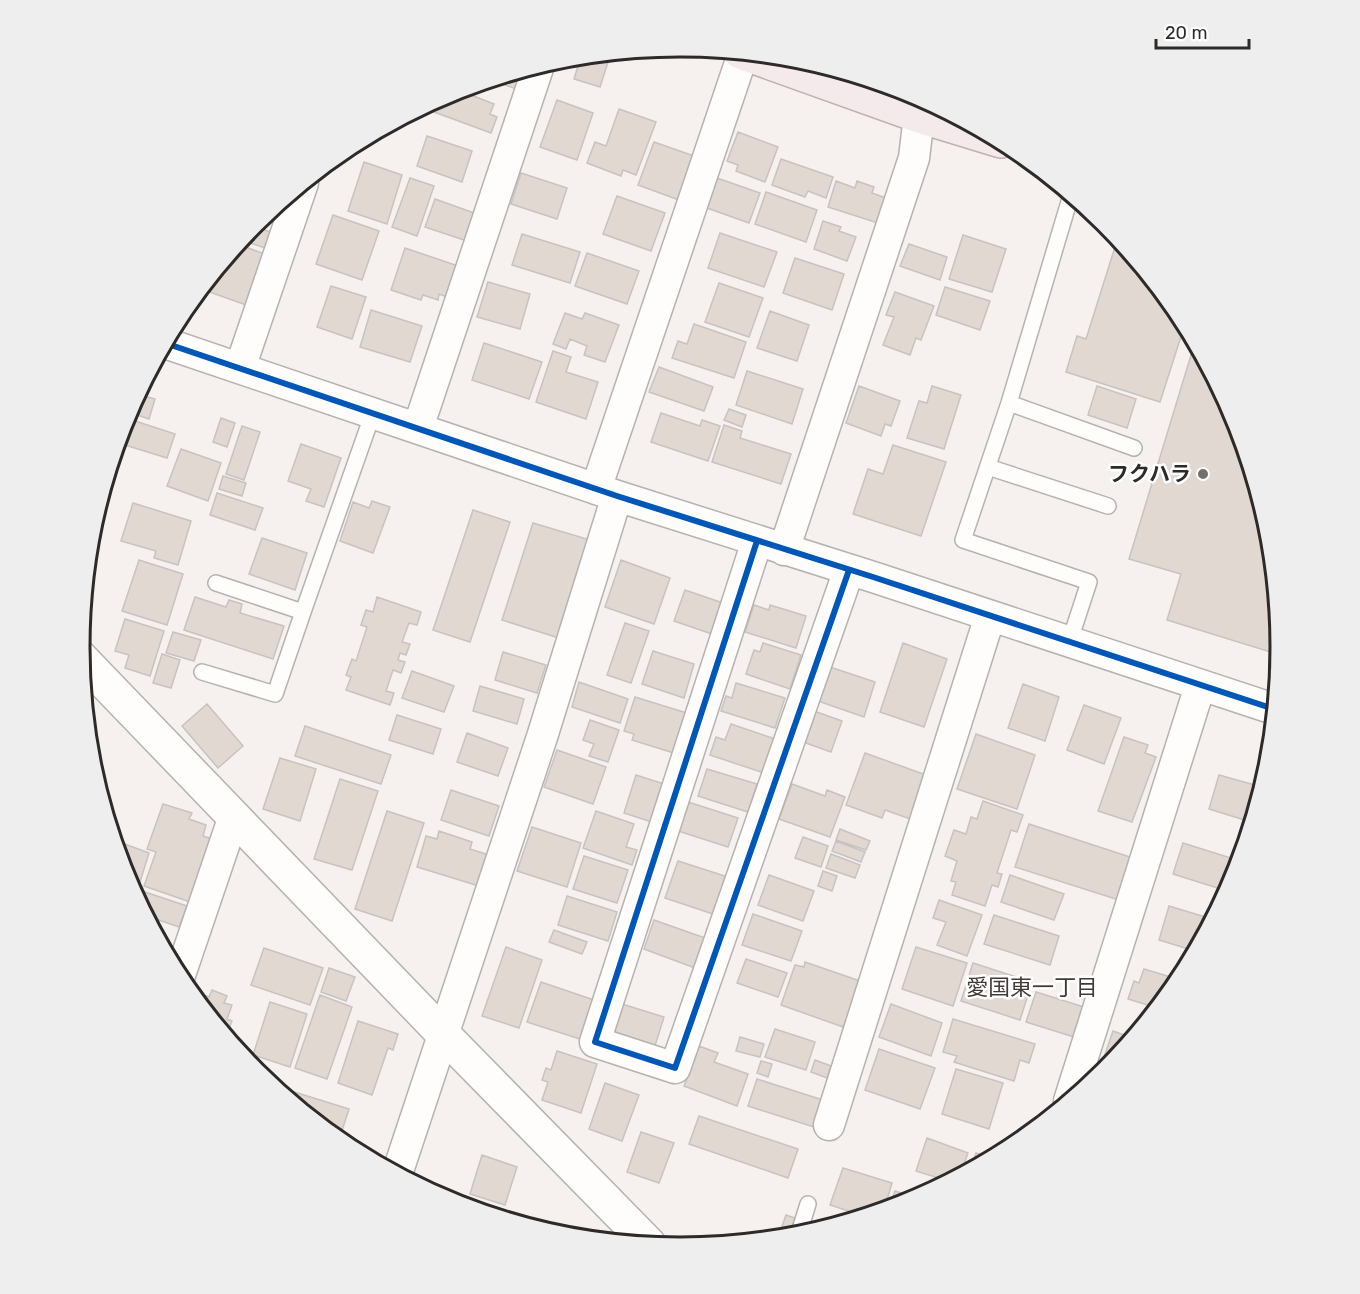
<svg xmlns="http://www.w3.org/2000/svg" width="1360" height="1294" viewBox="0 0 1360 1294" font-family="Rubik,'Noto Sans JP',sans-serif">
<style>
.building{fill:#e0d8d1;stroke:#c7c3c0;stroke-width:1.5}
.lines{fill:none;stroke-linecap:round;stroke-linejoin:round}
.service-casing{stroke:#b6b2b0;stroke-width:18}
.minor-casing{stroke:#b6b2b0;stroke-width:33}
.tertiary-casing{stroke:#b6b2b0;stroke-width:36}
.primary-casing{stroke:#c1b0b1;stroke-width:36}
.service{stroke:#fefdfc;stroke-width:15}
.minor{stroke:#fefdfc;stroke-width:30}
.tertiary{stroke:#fefdfc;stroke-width:33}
.primary{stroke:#f4eaeb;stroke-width:33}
.cycleway-casing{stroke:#fff;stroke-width:10}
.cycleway{stroke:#0057b8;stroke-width:6}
.poi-dot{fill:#736f6d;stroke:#fff;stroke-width:2}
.labels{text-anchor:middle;stroke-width:5;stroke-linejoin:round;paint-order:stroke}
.poi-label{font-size:21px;font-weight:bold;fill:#2d2a28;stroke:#fff;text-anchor:end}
.neighbourhood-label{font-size:22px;fill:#423a37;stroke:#fff}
.rim{fill:none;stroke:#2d2a28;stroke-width:3}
</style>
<rect width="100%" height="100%" fill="#f6f0ee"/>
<path class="building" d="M603,54L610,56L600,87L574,79L581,56Z
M531,68L522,91L491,80Z
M458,90L494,104L490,114L497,117L491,133L434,112L439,98Z
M557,100L593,113L577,160L540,147Z
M619,109L656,122L636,175L623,170L621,176L587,163L595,142L606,146Z
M738,132L778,147L765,182L736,171L738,165L727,161Z
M427,136L472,151L462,182L417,166Z
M654,142L694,156L679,200L638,185Z
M781,159L833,177L826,198L808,191L805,197L772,185Z
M364,162L402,175L387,224L348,211Z
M521,173L567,188L557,219L511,204Z
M410,178L434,186L417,236L392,227Z
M717,178L760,193L749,223L707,208Z
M836,181L855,188L857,181L874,187L872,193L886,198L878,223L828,207Z
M766,192L817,210L806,242L755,224Z
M617,196L665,213L651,251L603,234Z
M435,199L477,214L467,241L425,227Z
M333,215L379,231L362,280L316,264Z
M261,218L258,228L274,233L268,249L241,240Z
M823,221L841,227L839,231L856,237L847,261L814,249Z
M720,233L777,252L764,287L708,268Z
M522,234L580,252L570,283L512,265Z
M963,235L1006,249L992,292L949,279Z
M238,244L267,255L249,306L201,289Z
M909,244L947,257L940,280L900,266Z
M1115,247L1128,251L1179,314L1185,324L1160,402L1066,372L1077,336L1086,339Z
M405,248L461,267L450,298L439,294L438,300L423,295L421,300L391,290Z
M587,253L639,271L627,304L575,286Z
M795,258L844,274L832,310L783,293Z
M488,282L530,294L520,329L477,317Z
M719,283L763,298L749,337L705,322Z
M331,286L366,297L352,339L317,327Z
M945,287L990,301L980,330L936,315Z
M895,292L934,306L921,340L916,338L910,355L883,345L894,317L886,315Z
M371,310L422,326L410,362L360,347Z
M770,311L809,325L797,361L757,348Z
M565,313L582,319L585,313L619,325L605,362L584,355L587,346L570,339L566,349L553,344Z
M694,324L746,342L734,378L672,358L678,341L687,344Z
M1195,342L1235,418L1269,530L1280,647V655L1167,620L1181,574L1129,559Z
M484,343L542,362L529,399L472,380Z
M553,351L571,357L566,372L598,382L586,419L536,402Z
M659,367L713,387L704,411L649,392Z
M747,371L803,389L792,424L736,405Z
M859,386L900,401L891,426L885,424L881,436L846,423Z
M932,386L961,395L944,449L907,438L919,401L927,403Z
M1097,386L1136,399L1127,428L1088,415Z
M137,394L155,399L149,419L131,413Z
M729,409L746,415L742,427L724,420Z
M661,413L700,426L702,420L720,426L708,461L651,442Z
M221,418L235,423L227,447L213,442Z
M132,420L175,434L167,458L125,445Z
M724,425L742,431L740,438L791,454L781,484L712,462Z
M242,426L260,432L244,480L226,474Z
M301,444L341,458L324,507L306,501L311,489L288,481Z
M893,445L946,462L921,536L853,514L868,469L883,474Z
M181,449L221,463L208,501L167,486Z
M223,476L246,483L242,496L219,489Z
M217,493L263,508L255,530L210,515Z
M372,501L390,507L373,553L340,541L353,502L369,508Z
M133,503L191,521L178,565L154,558L156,551L121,541Z
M473,510L510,522L470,642L433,630Z
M533,523L587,539L592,550L562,639L502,620Z
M262,538L307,553L295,590L249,574Z
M139,560L183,574L167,625L122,611Z
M621,560L670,578L654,624L605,607Z
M685,590L726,604L715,635L674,621Z
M195,597L226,607L229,600L242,604L240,613L284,626L273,659L184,630Z
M377,597L421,612L417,625L409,623L402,642L410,644L406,655L400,653L398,660L405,662L401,673L393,670L386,691L394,693L390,705L346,690L351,677L346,675L352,659L356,661L367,627L361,625L366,610L373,612Z
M754,605L769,610L770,605L806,616L796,648L745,632Z
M125,619L164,631L150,676L125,668L129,655L115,651Z
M625,623L649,631L631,683L607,675Z
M173,632L201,640L194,661L166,653Z
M763,643L801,655L790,689L746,674L754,650L760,652Z
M903,643L947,659L924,727L880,712Z
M653,651L694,664L684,698L642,684Z
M503,652L546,665L537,693L495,680Z
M162,654L180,660L171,688L153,683Z
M830,667L875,682L864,717L818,701Z
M412,671L454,686L444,712L402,698Z
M579,682L628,699L620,723L572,707Z
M736,683L785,698L775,728L721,711L726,696L732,698Z
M1023,684L1059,697L1045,741L1008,728Z
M480,686L524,699L517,724L473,711Z
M635,697L690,714L677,754L632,740L634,734L624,731Z
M207,704L243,746L218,768L182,726Z
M1084,705L1121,718L1104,764L1067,750Z
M814,711L842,721L831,752L803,742Z
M397,715L441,729L433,754L389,740Z
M590,720L619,730L608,762L589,756L594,744L583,740Z
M731,724L775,739L764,773L710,755L716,737L725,740Z
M305,726L391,755L381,784L295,756Z
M467,733L508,748L498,776L457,762Z
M976,734L1035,755L1017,809L957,789Z
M1124,737L1148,745L1145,753L1156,757L1132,822L1098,811Z
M557,750L606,767L593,804L544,787Z
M865,753L926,775L916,821L885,810L882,818L846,805Z
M280,758L316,769L300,821L263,809Z
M707,769L757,784L748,812L698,796Z
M636,775L667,785L655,823L624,813Z
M1219,775L1262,787L1251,822L1209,809Z
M340,779L378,791L352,870L314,859Z
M792,784L825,796L827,790L845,797L830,837L779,819Z
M451,790L499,806L489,836L441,820Z
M685,801L738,818L728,847L675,830Z
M983,801L1023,815L1017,832L1011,830L997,873L1002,874L998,887L992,885L985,906L952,895L956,882L951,881L957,861L945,856L954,830L966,834L971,817L977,819Z
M163,804L192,813L189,819L206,825L203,836L218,841L196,904L144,886L156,852L147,849Z
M387,811L424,823L392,921L355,909Z
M596,811L634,824L626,847L637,850L632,865L583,848Z
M1029,824L1133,858L1119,900L1015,867Z
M532,827L581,843L567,887L517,871Z
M840,829L870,841L866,850L836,840Z
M439,831L472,842L470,849L489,855L479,886L417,867L426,836L437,839Z
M803,837L828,846L821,867L795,858Z
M114,840L149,853L140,882L125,877Z
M836,841L865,852L861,862L832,851Z
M1183,843L1237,860L1227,891L1173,874Z
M831,854L860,865L855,878L826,868Z
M584,856L628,870L617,903L573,889Z
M678,861L728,877L716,915L665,898Z
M823,871L837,876L832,891L818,886Z
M769,875L814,891L803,921L758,905Z
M1010,875L1064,894L1054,920L1001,902Z
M139,890L187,906L179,927L150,917L153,910L141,906L137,898Z
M567,896L617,912L608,941L558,925Z
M939,900L982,915L967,956L937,945L946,922L933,918Z
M1169,906L1212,919L1195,951L1159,940Z
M753,914L802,931L791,961L742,945Z
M994,915L1059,936L1050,965L984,944Z
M654,920L705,938L695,968L644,949Z
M554,930L587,942L582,954L549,942Z
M506,947L542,960L519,1028L482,1016Z
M916,947L967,963L953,1006L902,989Z
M264,948L323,968L310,1005L251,985Z
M746,959L787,973L778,997L737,983Z
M805,962L863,982L846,1028L781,1005L795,965L804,967Z
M973,963L1032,982L1020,1020L961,1001Z
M329,968L355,977L346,1001L321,992Z
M1144,969L1174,978L1176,970L1184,972L1179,981L1157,1008L1128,999L1134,981L1139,983Z
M541,982L594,1000L580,1039L527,1022Z
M212,990L227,996L224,1003L232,1005L227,1019L232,1021L226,1036L192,994V991L209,997Z
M1036,992L1084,1007L1074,1037L1026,1022Z
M320,995L352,1007L327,1079L295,1068Z
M270,1002L307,1014L290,1067L253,1055Z
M622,1004L664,1017L654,1049L612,1036Z
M891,1004L942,1023L931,1056L879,1037Z
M953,1019L1035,1044L1029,1063L1020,1060L1014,1081L954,1062L957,1056L943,1052Z
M358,1021L398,1034L393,1050L388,1048L372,1095L338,1083Z
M775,1029L815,1042L806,1070L765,1057Z
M1113,1031L1133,1038L1109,1066L1102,1063Z
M740,1037L764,1044L760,1057L736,1051Z
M699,1046L718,1053L714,1062L748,1074L737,1106L684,1086Z
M879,1049L935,1068L920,1109L865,1090Z
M557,1051L597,1064L581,1113L542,1100L548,1082L542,1080L546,1068L551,1070Z
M815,1060L831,1066L827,1078L811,1072Z
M761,1061L772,1064L768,1077L757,1073Z
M956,1069L1003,1083L989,1129L942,1114Z
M757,1079L823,1100L814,1127L748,1106Z
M605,1083L639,1095L622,1141L589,1129Z
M288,1090L349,1109L339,1140L286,1097Z
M699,1116L798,1149L788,1178L689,1144Z
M641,1132L674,1143L659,1183L627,1172Z
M927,1138L968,1153L960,1175L948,1181L916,1171Z
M976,1153L992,1158L971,1169Z
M482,1155L517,1167L505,1205L470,1194Z
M843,1168L892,1183L884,1210L864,1216L830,1205Z
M895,1191L917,1198L909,1202L889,1208Z
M786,1215L795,1218L789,1237L778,1238Z
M819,1220L833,1225L815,1231Z"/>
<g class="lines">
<defs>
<path id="service" d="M1009,403L1134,448
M988,467L1108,506
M216,583L303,612L373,413
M1069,643L1089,582L963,540L1009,403L1071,195
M202,672L275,694L303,612
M798,1236L808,1204"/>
<path id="minor" d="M165,343L617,496L873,577L1274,709
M240,368L303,183
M418,428L539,65
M596,489L743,54
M757,541L595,1042L675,1068L849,570
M784,550L914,158L919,116L923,99
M179,978L234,816
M1069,1101L1200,686
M829,1125L990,616
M397,1174L542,737L617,496"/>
<path id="tertiary" d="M80,657L443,1034L649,1244"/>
<path id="primary" d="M740,52L919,116L1001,141"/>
</defs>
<use href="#service" class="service-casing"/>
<use href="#minor" class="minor-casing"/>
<use href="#tertiary" class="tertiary-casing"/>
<use href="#primary" class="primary-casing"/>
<use href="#service" class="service"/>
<use href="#minor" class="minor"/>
<use href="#tertiary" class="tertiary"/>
<use href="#primary" class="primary"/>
<defs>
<path id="cycleway" d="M165,343L617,496L873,577L1274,709
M757,541L595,1042L675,1068L849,570"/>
</defs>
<use href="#cycleway" class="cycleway-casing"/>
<use href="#cycleway" class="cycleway"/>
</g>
<circle class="poi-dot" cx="1203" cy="474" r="6"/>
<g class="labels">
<g class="poi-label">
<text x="1191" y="481">フクハラ</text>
</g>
<g class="neighbourhood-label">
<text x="1032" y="995">愛国東一丁目</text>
</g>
</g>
<path d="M0 0H1360V1294H0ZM90 647a590 590 0 1 1 1180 0a590 590 0 1 1-1180 0Z" fill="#eee" fill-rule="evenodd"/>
<path class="rim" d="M90 647a590 590 0 1 1 1180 0a590 590 0 1 1-1180 0Z"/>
<path d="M1156 39v9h93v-9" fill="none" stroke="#2d2a28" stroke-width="3"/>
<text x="1165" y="39" font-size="18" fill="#2d2a28" stroke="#ffffff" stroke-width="4.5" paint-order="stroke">20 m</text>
</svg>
